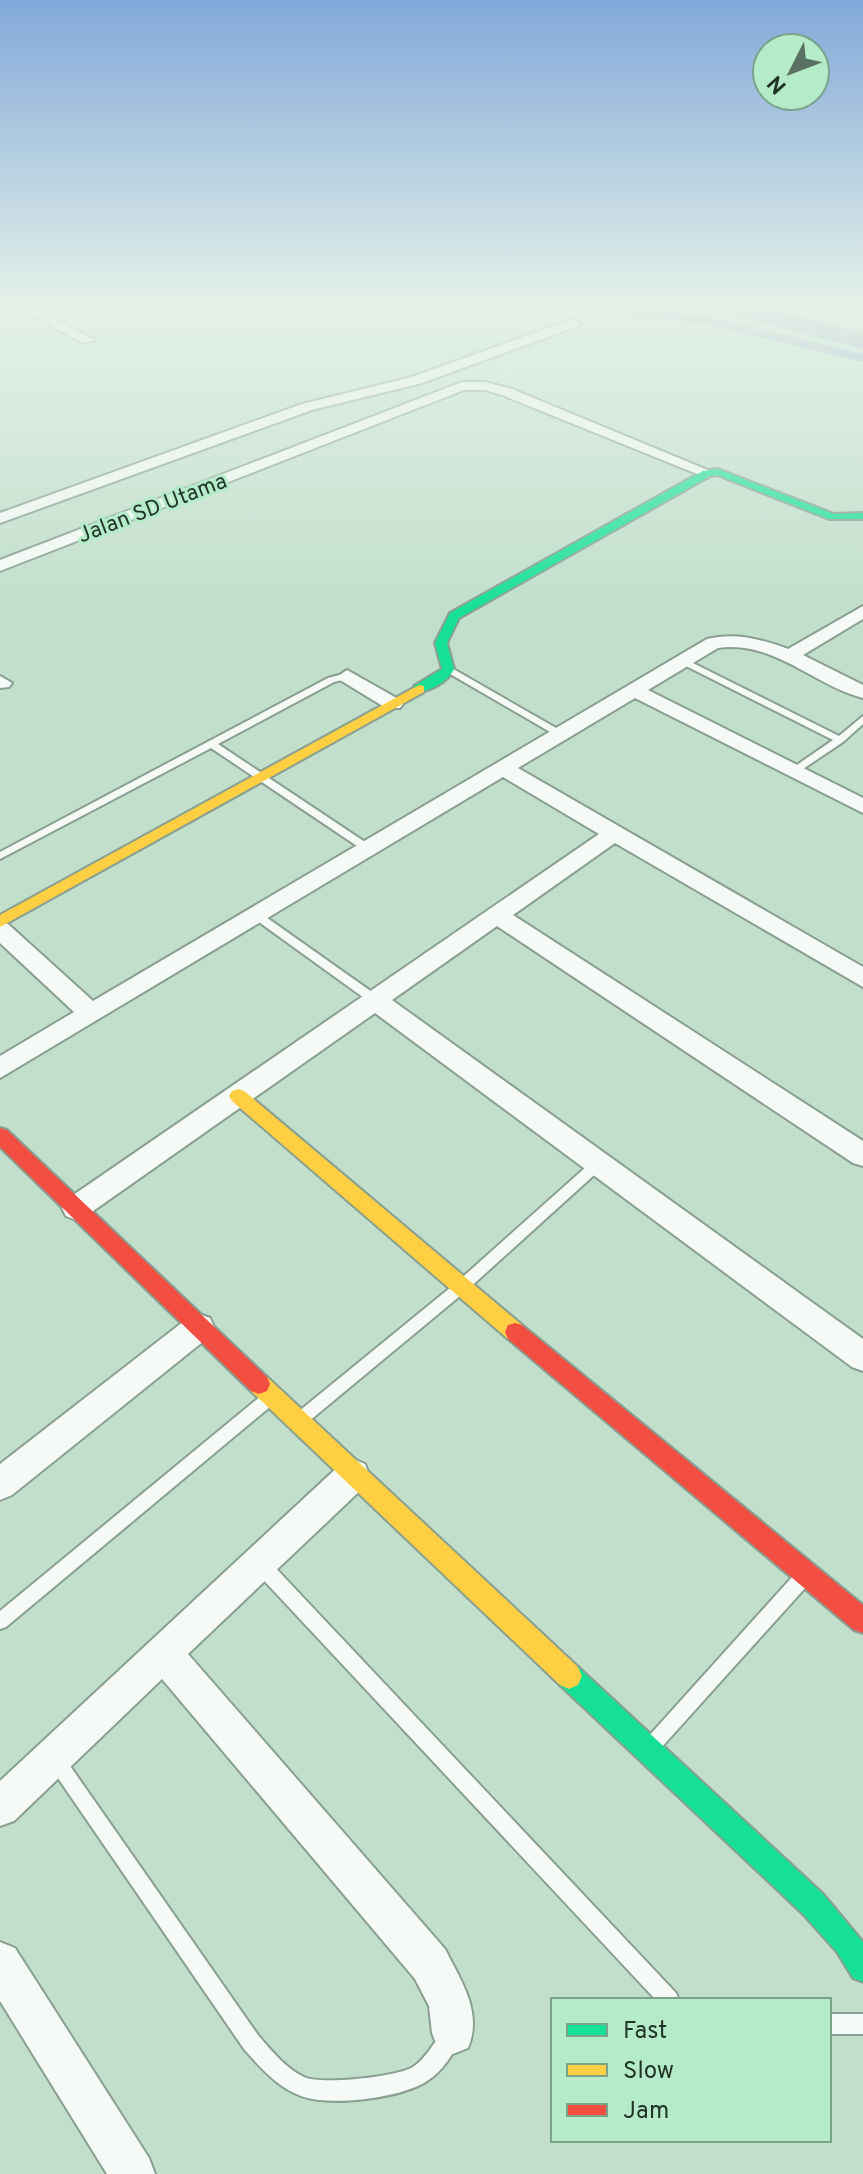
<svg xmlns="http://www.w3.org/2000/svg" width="863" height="2174" viewBox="0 0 863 2174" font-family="Overpass,sans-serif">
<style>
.water{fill:#8998c3}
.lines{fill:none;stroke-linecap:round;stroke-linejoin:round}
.canal{fill:#8998c3;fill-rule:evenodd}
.lane-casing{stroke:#889f91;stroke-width:4}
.street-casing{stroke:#889f91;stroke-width:4}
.fast-casing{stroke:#889f91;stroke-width:4}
.slow-casing{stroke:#889f91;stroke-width:4}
.jam-casing{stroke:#889f91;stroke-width:4}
.lane{fill:#f6faf7;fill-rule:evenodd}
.street{fill:#f6faf7;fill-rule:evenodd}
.fast{fill:#16e098;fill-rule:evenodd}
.slow{fill:#ffcf43;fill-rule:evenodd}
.jam{fill:#f24e42;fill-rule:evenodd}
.labels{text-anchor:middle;stroke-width:6;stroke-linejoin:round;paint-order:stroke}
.far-street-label{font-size:22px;fill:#213629;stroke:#b6ebc9}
</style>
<rect width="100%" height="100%" fill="#c2dfcc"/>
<path class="water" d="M688,304H752L863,333V349Z"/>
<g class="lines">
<path class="canal" d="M593,304L701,315L863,354V362L701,323L630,317Z"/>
<defs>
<path id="lane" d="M683,658L839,736L863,716V724L843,742L797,773H791V769L833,740L680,663L679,661Z
M448,666L563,732L565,734L563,736H557L445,671V667Z
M347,673L350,674V678L334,682L218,744L371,846V850H363L211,748L0,859V852L328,678Z
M256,910L379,997L381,1000L379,1003H371L252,917L251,914Z
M599,1158L603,1159L605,1163L603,1167L466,1291L308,1422L303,1424L298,1422L296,1417L298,1412L456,1283L595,1159Z
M266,1394L271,1396L273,1401L271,1406L6,1627L0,1629V1611L261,1396Z
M262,1558L268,1560L676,1993L679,2000H656L256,1572L254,1566L256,1560Z
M800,1573L806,1575L808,1581L806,1587L660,1749L654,1752L648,1749L645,1743L648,1737L794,1575Z
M55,1750L61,1753L258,2035C271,2050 285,2068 304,2077C321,2085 397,2077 413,2067C429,2057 437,2033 451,2027L458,2030L461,2037C454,2053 443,2071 427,2081C402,2098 330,2107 301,2096C277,2087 260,2067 244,2049L49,1765L46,1759L49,1753Z
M829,2014H863V2034H829Z"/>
<path id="street" d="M9,304H26L95,340L83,343Z
M174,304H190L203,313L193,316Z
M573,319L579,323L578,326L422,383L312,410L0,523V513L302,404L412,377Z
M462,382H485L512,389L715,473L707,478L702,476L502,395L485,390H464L0,571V560Z
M863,606V619L803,655L863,685V698C813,685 774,640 718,648L648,690L863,798V813L635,698L518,768L863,967V987L615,843L513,915L863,1141V1166L853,1163L497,926L392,1000L863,1339V1371L852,1367L375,1013L86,1216L76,1220L66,1216L62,1208L66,1200L599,834L503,777L0,1078V1056L74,1012L0,943V922L8,924L93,1001L707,639C735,632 761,639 788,649Z
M347,670L400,700L403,704L400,708H386L340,680L338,676Z
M0,676L12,683L9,687L0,688Z
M199,1314L210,1318L214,1327L210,1336L12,1495L0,1500V1464L188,1318Z
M353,1459L365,1464L369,1475L365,1486L188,1654L445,1949C461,1981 483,2012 468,2048L453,2054L438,2048L432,2033L429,2006L415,1979L162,1679L14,1821L0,1826V1781L341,1464Z
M0,1942L15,1948L149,2158L155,2174H107L0,2001Z"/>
<path id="fast" d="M718,469L834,514L863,513V519H829L717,475L710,476L459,618L447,643L454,669C448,682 428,693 414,692V686L442,669L435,643L450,613L703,471Z
M569,1663L578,1667L823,1894L863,1942V1982L853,1978L837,1952L803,1914L560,1685L556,1676L560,1667Z"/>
<path id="slow" d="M419,685L424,686V692L0,927V915Z
M238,1089L244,1091L522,1325L525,1332L522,1339L515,1341L508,1339L232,1101L229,1096L232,1091Z
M259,1374L267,1377L578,1667L582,1676L578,1685L569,1689L560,1685L251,1391L248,1384L251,1377Z"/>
<path id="jam" d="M0,1128L7,1130L267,1377L270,1384L267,1391L259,1394L251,1391L0,1147Z
M515,1323L522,1325L863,1605V1633L854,1630L508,1339L505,1332L508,1325Z"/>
</defs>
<use href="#lane" class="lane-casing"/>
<use href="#street" class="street-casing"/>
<use href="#fast" class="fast-casing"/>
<use href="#slow" class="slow-casing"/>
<use href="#jam" class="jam-casing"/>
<use href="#lane" class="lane"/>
<use href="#street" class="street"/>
<use href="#fast" class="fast"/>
<use href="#slow" class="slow"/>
<use href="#jam" class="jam"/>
</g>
<linearGradient id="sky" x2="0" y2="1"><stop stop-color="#82a9d9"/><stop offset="0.5" stop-color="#e4f1e8"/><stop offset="1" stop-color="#e4f1e8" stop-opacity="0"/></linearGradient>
<rect width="863" height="609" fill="url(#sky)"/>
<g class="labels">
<g class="far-street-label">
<text transform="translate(152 507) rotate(-21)" y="8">Jalan SD Utama</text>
</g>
</g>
<rect x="551" y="1998" width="280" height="144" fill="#b6ebc9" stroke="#7aa389" stroke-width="2"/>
<rect x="567" y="2024" width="40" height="12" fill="#16e098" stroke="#7aa389" stroke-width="2"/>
<text x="623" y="2038" font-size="24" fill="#213629">Fast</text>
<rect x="567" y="2064" width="40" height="12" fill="#ffcf43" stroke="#7aa389" stroke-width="2"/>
<text x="623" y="2078" font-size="24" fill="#213629">Slow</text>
<rect x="567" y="2104" width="40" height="12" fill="#f24e42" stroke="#7aa389" stroke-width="2"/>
<text x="623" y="2118" font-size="24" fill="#213629">Jam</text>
<g transform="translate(791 72) rotate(228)"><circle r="38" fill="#b6ebc9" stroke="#7aa389" stroke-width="2"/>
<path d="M0-6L14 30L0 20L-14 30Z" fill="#597162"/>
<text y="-12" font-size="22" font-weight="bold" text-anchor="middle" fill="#213629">N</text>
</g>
</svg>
